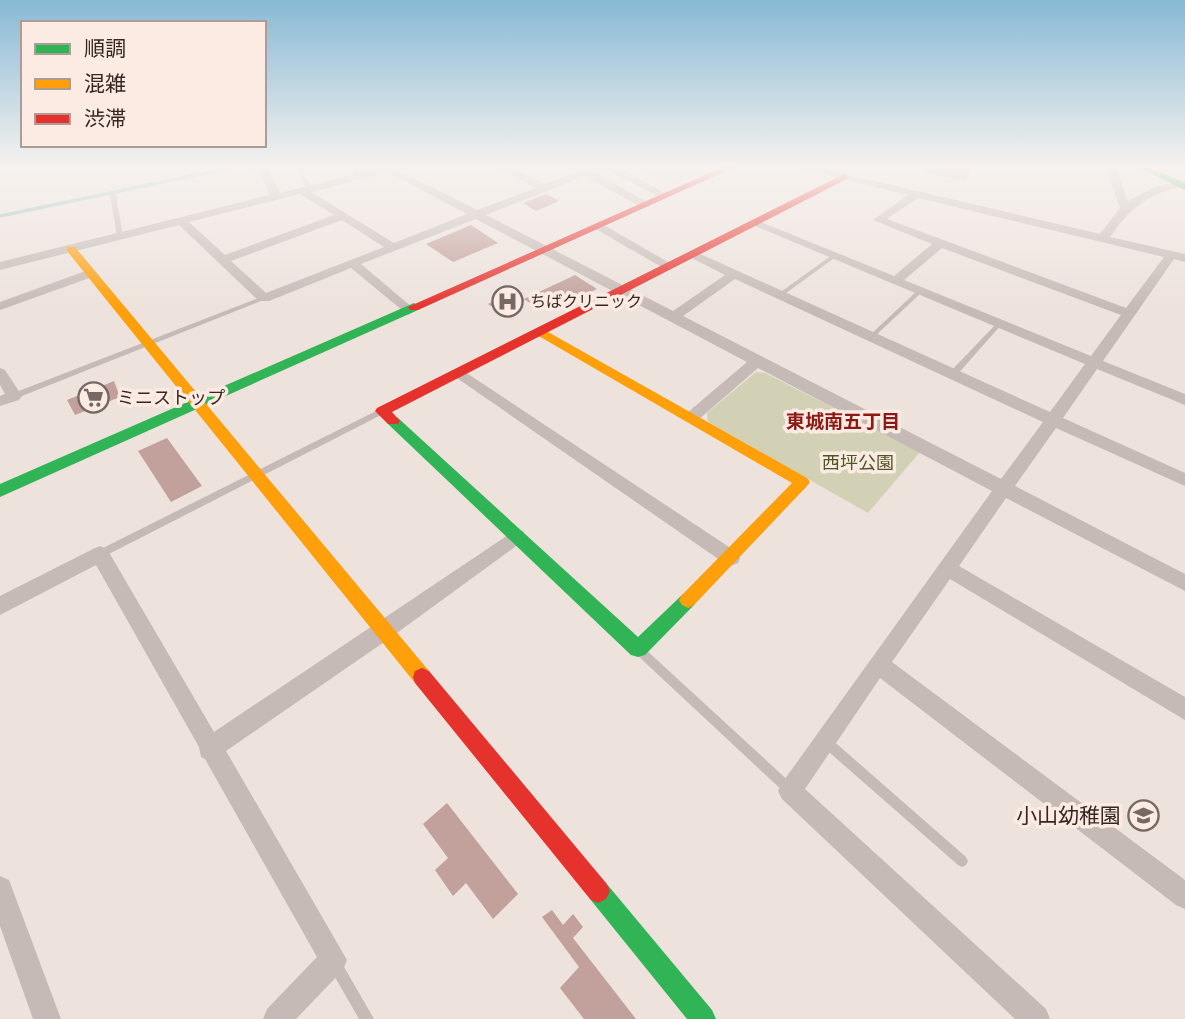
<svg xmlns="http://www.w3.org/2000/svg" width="1185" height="1019" viewBox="0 0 1185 1019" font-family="'Asap Condensed','Noto Sans JP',sans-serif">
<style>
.green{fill:#d3d1b5}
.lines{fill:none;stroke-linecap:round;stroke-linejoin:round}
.stream{stroke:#97c1b8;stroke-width:3.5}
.building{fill:#c2a09c}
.lane{fill:#c5bab6;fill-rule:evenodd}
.street{fill:#c5bab6;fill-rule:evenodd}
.fast{fill:#30b455;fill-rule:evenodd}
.slow{fill:#ff9f0a;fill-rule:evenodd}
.jam{fill:#e5322d;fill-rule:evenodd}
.labels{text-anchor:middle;stroke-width:7;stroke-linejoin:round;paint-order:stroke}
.far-poi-label{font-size:16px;fill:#362725;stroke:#fbebe2;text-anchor:start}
.poi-label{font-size:18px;fill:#362725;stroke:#fbebe2;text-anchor:start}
.park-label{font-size:18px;fill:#4e5626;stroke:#fbebe2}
.neighbourhood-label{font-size:19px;font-weight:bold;fill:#8c1a16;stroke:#fbebe2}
.near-poi-label{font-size:21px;fill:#362725;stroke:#fbebe2;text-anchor:end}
</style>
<rect width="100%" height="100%" fill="#ede2dc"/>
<path class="green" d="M635,166H716L674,185Z
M756,372L765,373L920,452L868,513L708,422L707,413Z"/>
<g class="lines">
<path class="stream" d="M0,216L239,166"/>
</g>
<path class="building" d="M926,166H971L966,181L925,172Z
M547,194L559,201L536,211L523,203Z
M471,225L498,243L453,262L426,244Z
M575,275L597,289L567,304L561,300L540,309L524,299Z
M513,292L525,300L500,312L488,304Z
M114,381L120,397L75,415L67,400Z
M167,438L202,486L171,502L138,451Z
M447,803L518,894L493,919L466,883L453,896L435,870L448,858L423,824Z
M552,910L563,925L573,914L583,927L573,938L636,1019H584L560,988L579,967L542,917Z"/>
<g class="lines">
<path class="lane" d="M294,166H299L314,190L313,191H309Z
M349,166H354L361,177L360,178H356Z
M113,193L116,195L123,236L120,238L117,236L110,195Z
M832,255L837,256L782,296H778V294Z
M920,289L923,291L922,292L873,338H869V336L918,290Z
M264,296L266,297V299L17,398H11L10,396L11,394Z
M999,322L1002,324L1001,325L956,376H950V372L997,323Z
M382,408L385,409L386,411L385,413L103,557L100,558L97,557L95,554L97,551Z
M640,646L644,648L793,785L795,789L793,793L789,795L785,793L636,654L635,651L636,648Z
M826,736L830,738L966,857L968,861L966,865L962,867L958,865L822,746L820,742L822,738Z
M335,958L340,960L374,1019H359L328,965L330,960Z"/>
<path class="street" d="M257,166H267L280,193L388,166H401L398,170L477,210L536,188L494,166H507L545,184L591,166H616L670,196L661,198L604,168L594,172L649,203V207H641L585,176L486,215L673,311L725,275L686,255L696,252L1050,412L1085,364L748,223L758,221L894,276L932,244L873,220L908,195L793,166H811L1100,234L1120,208L1105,166H1115L1128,201L1154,187L1185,180V186C1150,192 1130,208 1110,237L1185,254V262L1174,259L1103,361L1185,394V405L1097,369L1063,418L1185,473V486L1056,428L1015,486L1185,574V591L1006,498L959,566L1185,697V720L950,579L892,662L1185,880V909L1176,905L880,678L805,789L1046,1009L1050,1019H1015L782,799L778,791L782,783L992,491L758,368L697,421H687L684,417L687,413L747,362L476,219L361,264L413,308L415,311L408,315L351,268L269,301H259L179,225L0,270V262L270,195ZM388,172L467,214L394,243L311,192ZM300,194L334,215L225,255L189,222ZM918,198L1164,257L1126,308L887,219ZM342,220L384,247L266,293L231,261ZM942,248L1121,315L1091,356L904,280ZM735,279L1043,422L1001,479L683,316Z
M594,224H602L675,266L665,269L594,228Z
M91,269L97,273L95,276L0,310V302Z
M0,368L5,370L22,396L19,400L0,406V396L5,394L0,385Z
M459,368L738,553L740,558L738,563L731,566L724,563L454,376L452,373Z
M517,529L523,531L526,536L523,541L390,638L226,751L347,960L343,970L296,1019H263L267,1009L317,957L205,759L201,757L199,747L96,565L0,615V596L93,549L100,546L107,549L214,732Z
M0,876L9,880L61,1019H33L0,926Z"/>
<path class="fast" d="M1134,166H1146L1185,183V190Z
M414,303L420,307L418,310L0,497V484Z
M393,416L398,418L638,637L682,595L688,592L694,595L697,600L694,605L645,655L638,657L631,655L388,424L386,421Z
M598,879L606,883L712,1010L716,1019H687L590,899L586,891L590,883Z"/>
<path class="slow" d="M67,247H75L429,671L431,677L429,683L422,686L415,683L67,251Z
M541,328L807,478L810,482L807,486L694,605L688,608L682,605L679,600L682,595L792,483L537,335V329Z"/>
<path class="jam" d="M725,166H737L418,310H410L408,307Z
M844,174L849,177L847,179L392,412L400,421L398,424H388L375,411L377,408Z
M422,668L429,671L606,883L610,891L606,899L598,903L590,899L415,683L413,677L415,671Z"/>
</g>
<linearGradient id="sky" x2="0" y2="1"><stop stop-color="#87b9d5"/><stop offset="0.54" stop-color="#f7f2ef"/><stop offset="1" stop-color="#f7f2ef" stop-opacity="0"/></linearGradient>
<rect width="1185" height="309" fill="url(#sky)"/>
<defs>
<symbol id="hospital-ring" viewBox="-11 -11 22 22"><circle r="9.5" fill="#fbebe2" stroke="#766865" stroke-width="1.5"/><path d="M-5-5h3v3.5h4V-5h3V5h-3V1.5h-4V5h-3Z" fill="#766865"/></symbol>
<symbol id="supermarket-ring" viewBox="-11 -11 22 22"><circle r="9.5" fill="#fbebe2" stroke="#766865" stroke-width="1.5"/><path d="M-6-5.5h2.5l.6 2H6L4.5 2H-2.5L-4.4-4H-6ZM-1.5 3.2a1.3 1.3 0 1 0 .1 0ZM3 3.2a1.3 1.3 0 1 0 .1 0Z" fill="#766865"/></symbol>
<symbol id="school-ring" viewBox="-11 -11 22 22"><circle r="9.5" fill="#fbebe2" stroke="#766865" stroke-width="1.5"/><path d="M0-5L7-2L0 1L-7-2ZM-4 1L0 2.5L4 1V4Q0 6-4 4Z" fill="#766865"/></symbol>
</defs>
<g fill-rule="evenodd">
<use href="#hospital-ring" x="490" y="284" width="35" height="35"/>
<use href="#supermarket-ring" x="76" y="380" width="35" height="35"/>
<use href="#school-ring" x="1126" y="798" width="35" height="35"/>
</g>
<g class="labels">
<g class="far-poi-label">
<text x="530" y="307">ちばクリニック</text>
</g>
<g class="poi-label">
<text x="117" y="404">ミニストップ</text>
</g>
<g class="park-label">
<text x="858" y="469">西坪公園</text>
</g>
<g class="neighbourhood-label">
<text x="843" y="428">東城南五丁目</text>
</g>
<g class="near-poi-label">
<text x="1121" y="823">小山幼稚園</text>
</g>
</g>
<rect x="21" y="21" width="245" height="126" fill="#fbebe2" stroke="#ac9d96" stroke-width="2"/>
<rect x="35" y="44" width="35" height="10" fill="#30b455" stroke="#ac9d96" stroke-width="2"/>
<text x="84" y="56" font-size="21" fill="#362725">順調</text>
<rect x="35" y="79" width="35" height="10" fill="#ff9f0a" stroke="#ac9d96" stroke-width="2"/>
<text x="84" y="91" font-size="21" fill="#362725">混雑</text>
<rect x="35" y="114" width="35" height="10" fill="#e5322d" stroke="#ac9d96" stroke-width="2"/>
<text x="84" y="126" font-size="21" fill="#362725">渋滞</text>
</svg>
